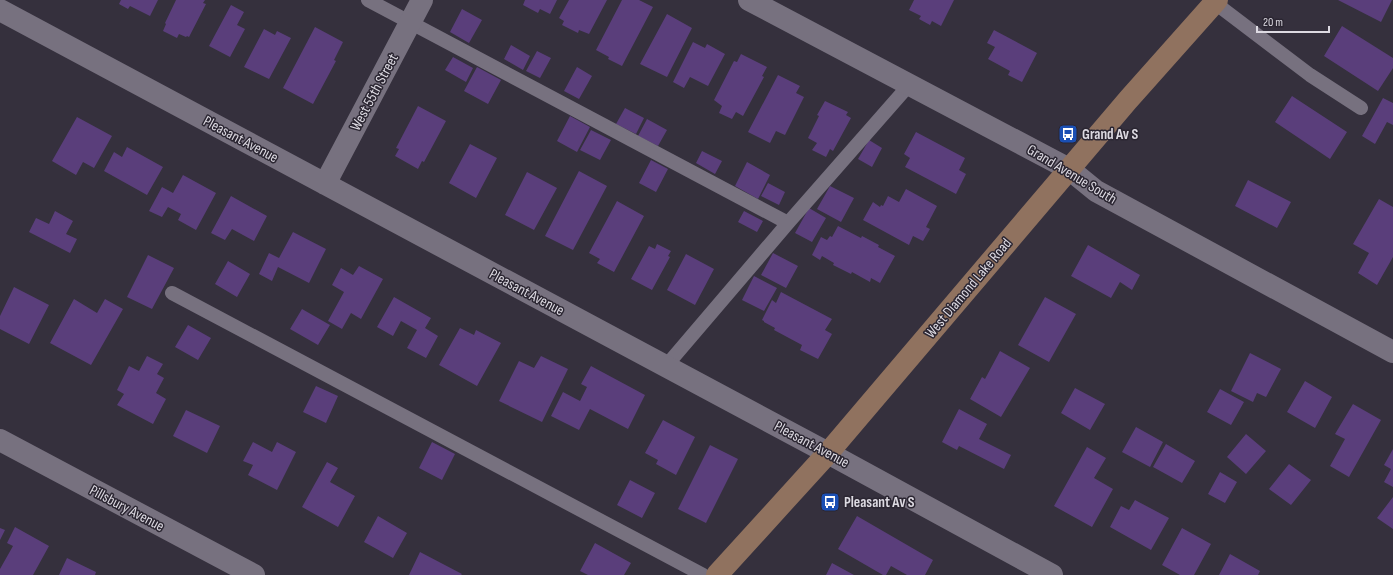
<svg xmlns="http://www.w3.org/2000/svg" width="1393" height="575" viewBox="0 0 1393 575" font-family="'Sofia Sans Condensed',sans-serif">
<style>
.building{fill:#5a3e7b}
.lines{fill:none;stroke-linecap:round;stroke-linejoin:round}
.lane{stroke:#77717f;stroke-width:14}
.street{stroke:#77717f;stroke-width:22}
.secondary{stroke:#90725f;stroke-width:22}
.labels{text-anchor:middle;stroke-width:3;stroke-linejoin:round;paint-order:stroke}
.street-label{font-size:15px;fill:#dddae2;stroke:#2b2632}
.poi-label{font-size:15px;font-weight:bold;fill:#dddae2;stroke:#2b2632;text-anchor:start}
</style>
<rect width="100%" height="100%" fill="#35303d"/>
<path class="building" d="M121,0H158L150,16L130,6L128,9L119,4Z
M176,0H205L203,3L206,4L189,37L187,36L186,37L179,34L177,38L163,31L166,24L165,23Z
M525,0H557L550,14L540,9L538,13L523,5Z
M569,0H607L589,34L579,30L578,33L562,25L564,21L559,18Z
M622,0H639L653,7L622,66L608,59L609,57L596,50Z
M914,0H954L941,26L932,21L930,25L919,19L921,16L909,10Z
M1338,0H1392L1381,22Z
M231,5L244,12L237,25L245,29L230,57L209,46Z
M462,9L482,20L469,43L450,32Z
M667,14L692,28L667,77L640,64Z
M1342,26L1393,58V68L1378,91L1324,56Z
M315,27L343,42L334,60L336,61L313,104L283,88Z
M264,29L275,35L277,31L291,38L269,79L244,67Z
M994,30L1037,53L1022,82L1008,75L1010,71L988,59L995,47L987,43Z
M693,42L705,48L707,44L725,54L708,86L690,77L684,88L673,82Z
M511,45L530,56L523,70L504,59Z
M537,51L551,58L540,78L526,71Z
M741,54L767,67L762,76L764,77L743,116L736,112L732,119L719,113L722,106L714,100L734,61L737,62Z
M453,57L473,68L466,82L445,70Z
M477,67L501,80L488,104L464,91Z
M577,67L592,76L579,99L564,91Z
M778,75L800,86L796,93L804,97L785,135L776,131L770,143L748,132Z
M1292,96L1347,132L1330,159L1275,122Z
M1383,98L1393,103V125L1387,122L1375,144L1362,136Z
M825,101L848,112L846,115L851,118L833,151L830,149L826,157L812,150L817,143L808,138L819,116L817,115Z
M418,106L446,121L424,162L422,161L418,169L395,156L399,149L396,148Z
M625,108L644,118L636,134L616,124Z
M570,116L590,127L577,152L557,141Z
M77,117L112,136L94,168L83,162L76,175L52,161Z
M647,119L667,130L658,146L638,136Z
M591,130L611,140L600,160L580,150Z
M916,132L965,158L959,170L966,174L956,194L905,167L910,158L904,154Z
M869,140L882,148L872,167L858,159Z
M470,144L497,158L476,198L449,183Z
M127,147L163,167L147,195L104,171L114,152L122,157Z
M702,151L722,161L715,174L696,163Z
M651,160L668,169L656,192L639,183Z
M747,162L770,175L758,199L735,186Z
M579,171L607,186L573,250L545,236Z
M527,172L557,188L534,230L505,215Z
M183,175L216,193L196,230L178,220L181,214L168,207L162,217L149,211L162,187L173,193Z
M1248,180L1291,202L1277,228L1235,206Z
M768,183L785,192L779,205L761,196Z
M830,186L854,198L841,222L817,209Z
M906,189L937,206L926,227L930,229L923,241L913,236L909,245L863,220L873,202L880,207L881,205L883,206L888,196L899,202Z
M231,196L267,216L254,241L232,229L225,240L211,233Z
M1379,199L1393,207V257L1377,285L1358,273L1369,253L1353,244Z
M617,201L644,216L614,272L597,263L600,259L589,253Z
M809,208L826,218L812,242L795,233Z
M55,211L73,221L66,234L77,239L70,253L29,232L36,218L49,224Z
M744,211L763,221L757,232L738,222Z
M838,226L861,238L862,236L879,245L878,247L895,256L880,283L871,278L870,282L852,272L851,274L833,265L834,263L822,256L820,260L812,255L821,237L827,240L830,236L832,237Z
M293,232L326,249L309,283L278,267L272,281L259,274L269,253L279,258Z
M657,244L671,251L668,256L670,257L652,290L631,279L649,246L655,249Z
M1088,245L1140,275L1132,290L1120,282L1111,298L1071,276Z
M773,253L798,266L786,288L761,275Z
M686,254L714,269L695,305L667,290Z
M148,255L174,268L152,309L127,297Z
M228,261L250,274L237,297L215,284Z
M359,266L383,279L361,319L351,313L342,329L328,321L344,292L332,285L341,268L353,275Z
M754,276L777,288L764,311L742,300Z
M14,287L49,305L29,344L0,329V316Z
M781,292L832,319L825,330L832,334L818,359L800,350L802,345L774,330L775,328L764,322V321L762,320L772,300L776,303Z
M394,297L431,318L425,328L438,336L426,358L407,348L417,330L401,321L393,336L377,327Z
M1045,297L1076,314L1049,362L1018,345Z
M74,299L97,313L105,299L123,309L91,365L50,343Z
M302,309L330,325L318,345L290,329Z
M188,325L211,338L198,360L175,347Z
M460,328L474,335L476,330L501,343L477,386L439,365Z
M1000,351L1030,368L1001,417L970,399L982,377L985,379Z
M1250,353L1281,369L1266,397L1257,393L1253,402L1231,391Z
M147,356L163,364L157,374L164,378L156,393L166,399L153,424L117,405L124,394L117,390L129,366L139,371Z
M541,356L568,369L542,422L499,401L519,361L534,368Z
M591,366L645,395L628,429L590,409L579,430L551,416L563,392L580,401L587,387L581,384Z
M1305,381L1332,397L1315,428L1287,412Z
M316,386L338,396L326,423L303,412Z
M1075,388L1105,404L1090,430L1061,413Z
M1220,389L1244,402L1231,425L1207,412Z
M1353,404L1381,420L1349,477L1330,466L1345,439L1335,434Z
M959,409L987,424L979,439L1011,455L1004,469L959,446L957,450L942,442Z
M186,410L220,426L207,453L173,436Z
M663,420L695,437L676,475L656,464L658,460L645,453Z
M1136,427L1163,442L1150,467L1122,452Z
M1246,434L1266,451L1246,474L1227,457Z
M253,442L272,452L277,442L296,452L277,490L248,475L253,465L243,461Z
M432,442L455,454L442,480L419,468Z
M1166,444L1195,461L1182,483L1153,467Z
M710,445L738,459L706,523L678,509Z
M1087,447L1106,458L1094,478L1113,489L1092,527L1054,506Z
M1393,449V487L1384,482L1391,469L1384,465Z
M327,462L338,468L330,482L355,496L338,527L302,507Z
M1289,464L1311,480L1291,505L1269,489Z
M1220,472L1237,482L1225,503L1208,494Z
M630,480L655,493L642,518L617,505Z
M1393,497V529L1377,518Z
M1135,500L1169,518L1151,550L1110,527L1121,506L1129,510Z
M378,516L407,533L393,558L364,542Z
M857,516L933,560L925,575H907L891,566L886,575H883L838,549Z
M15,527L49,546L33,575H0V569L13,546L7,543Z
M0,528L5,530L0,540Z
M1182,528L1211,544L1194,575H1180L1162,565Z
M595,543L631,563L624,575H588L580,571Z
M420,552L462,574L461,575H409Z
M1230,554L1260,571L1258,575H1219Z
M67,558L96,572L95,575H59Z
M832,563L854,575H826Z"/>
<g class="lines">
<path class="lane" d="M368,0L788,223
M1215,3L1310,75L1361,108
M172,293L703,575
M666,366L788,223L910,84"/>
<path class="street" d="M749,0L1069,169L1096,191L1393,352
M0,10L828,453L1052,575
M325,184L422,0
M0,440L254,575"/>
<path class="secondary" d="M717,575L828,453L1128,100L1217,0"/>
</g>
<defs>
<symbol id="bus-square" viewBox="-11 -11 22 22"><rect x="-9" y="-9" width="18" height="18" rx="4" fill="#1a4fb4" stroke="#2b2632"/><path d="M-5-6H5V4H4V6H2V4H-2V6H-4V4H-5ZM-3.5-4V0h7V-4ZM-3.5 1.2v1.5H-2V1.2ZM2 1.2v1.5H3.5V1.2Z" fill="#fff"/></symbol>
</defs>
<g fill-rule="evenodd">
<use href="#bus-square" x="1057" y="123" width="22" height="22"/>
<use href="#bus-square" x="819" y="491" width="22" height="22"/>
</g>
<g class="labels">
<g class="street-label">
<text transform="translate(374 92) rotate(-62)" y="5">West 55th Street</text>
<text transform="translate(241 139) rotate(28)" y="5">Pleasant Avenue</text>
<text transform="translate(1072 174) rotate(31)" y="5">Grand Avenue South</text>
<text transform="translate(968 288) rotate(-50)" y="5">West Diamond Lake Road</text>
<text transform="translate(527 292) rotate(28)" y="5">Pleasant Avenue</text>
<text transform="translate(812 444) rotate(28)" y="5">Pleasant Avenue</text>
<text transform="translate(127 508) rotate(28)" y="5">Pillsbury Avenue</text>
</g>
<g class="poi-label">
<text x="1082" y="139">Grand Av S</text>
<text x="844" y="507">Pleasant Av S</text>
</g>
</g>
<path d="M1257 26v6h72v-6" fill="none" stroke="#dddae2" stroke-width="2"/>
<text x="1263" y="26" font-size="12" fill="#dddae2" stroke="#2b2632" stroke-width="3" paint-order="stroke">20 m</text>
</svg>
